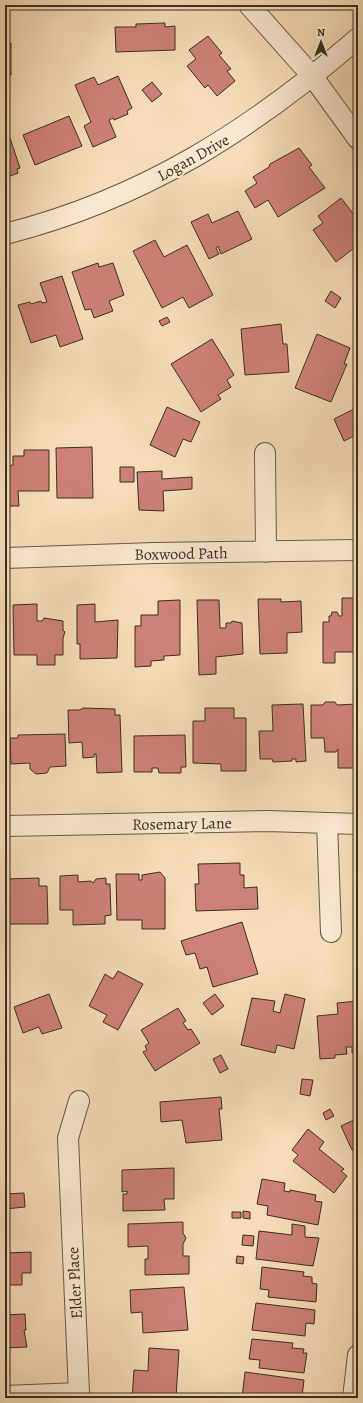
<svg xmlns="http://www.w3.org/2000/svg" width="363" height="1403" viewBox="0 0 363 1403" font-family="Alegreya,serif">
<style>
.building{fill:#cd8077;stroke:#3a2f22}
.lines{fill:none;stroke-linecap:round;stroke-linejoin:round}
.minor-casing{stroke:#695a48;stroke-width:22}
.minor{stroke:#f9e8d1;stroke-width:20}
.labels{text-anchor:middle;stroke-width:4;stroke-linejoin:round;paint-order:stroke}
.street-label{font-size:16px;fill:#3a2f22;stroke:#f9e8d1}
</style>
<rect width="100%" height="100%" fill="#f6dcb8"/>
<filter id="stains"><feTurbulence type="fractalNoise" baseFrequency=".005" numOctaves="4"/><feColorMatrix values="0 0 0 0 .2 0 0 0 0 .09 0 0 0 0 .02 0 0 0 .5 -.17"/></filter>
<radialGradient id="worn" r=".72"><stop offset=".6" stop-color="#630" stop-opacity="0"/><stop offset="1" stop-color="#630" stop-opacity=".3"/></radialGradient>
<path class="building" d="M165,23V27L175,26V50L116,52L115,27H136V24Z
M208,36L222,53L219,55L231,69L227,71L235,81L217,96L208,85L205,88L187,66L196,59L189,50Z
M5,43H11V75H5Z
M118,76L132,108L127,111L128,114L114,120L113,118L109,120L116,137L93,147L84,126L91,122L75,85L94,77L98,85Z
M152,82L162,94L152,102L142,90Z
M69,116L82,146L35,165L23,135Z
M8,132L20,168L17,169L18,173L5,178V133Z
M299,148L312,165L309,167L325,188L278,217L268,200L255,208L245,191L257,183L253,177L269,167L270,164Z
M341,198L358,220V224L354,227L358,233V245L336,262L313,230L323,223L318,216Z
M238,211L252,239L221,254L218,246L216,248L219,254L209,259L191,222L208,214L212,223Z
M155,240L164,257L187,245L213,295L189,308L183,297L162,308L133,251Z
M98,263L99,267L113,263L124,295L109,301L113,311L94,318L91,309L85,310L72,272Z
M62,276L83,339L60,347L56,335L31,343L18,305L30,302L31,304L41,301L42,303L47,302L40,283Z
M331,291L341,298L335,308L325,301Z
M167,317L170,322L162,326L159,321Z
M281,324L283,344H287L289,372L245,375L241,329Z
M5,326L8,342H5Z
M317,334L350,348L344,364H347L331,402L295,388Z
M212,339L234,375L227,380L231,387L218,395L221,399L201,412L171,364Z
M167,407L200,422L191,442L183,439L175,457L150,445Z
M358,407V434L344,441L334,419Z
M92,447L93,498H57L56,448Z
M24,450H49V491H18L19,506H5V466L13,465V456H24Z
M120,467H134V482H120Z
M162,471V479L192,477V489L163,491L164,511L139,510L137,472Z
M342,598H358V652H335V663H323V622H329V616H331L332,612H337L339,616H342Z
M258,599H281V602L301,601L302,632L287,633V653L260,654Z
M180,600V655L164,656V660L151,661V666L135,667V626H141V615H158V601Z
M197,600H219L220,628H226V623H231L232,621L242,623L243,654L216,657V674L199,675Z
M37,604V621H42L44,618L63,621V630L65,632L63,638V655H55V665H37V655H14L13,605Z
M95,604V622L118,620L117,658L80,659V644H77V605Z
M325,702H335L337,705L357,704L358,768H338V749L336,752H325L324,738H311V705H323Z
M303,704L306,761L296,762V759H292V761L273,762L272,759H260L259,731H273L272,705Z
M83,708L115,709V715H120L122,772L97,773L96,754H94V757L83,758L82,742L69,743L68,710H80Z
M205,708H234V718H246V771H221V764L193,763V721H205Z
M65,734L66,766L50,767L47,773L36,774L30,769V763L11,764L10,738H18V735Z
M185,735L186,767H181V773H159L158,768H152V772H134V736Z
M240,863V875H244V888L257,887L258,909L196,911L195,884H199L198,864Z
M160,872L165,878V929H142V920H117L116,874H139V880H142V875Z
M78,875V882L91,881L93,883L96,879L106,878V884H110L111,915L105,916V924L73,925V910H60V876Z
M39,878V886H47L48,924H5V879Z
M242,922L258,974L213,987L207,967L200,969L195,953L186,955L181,941Z
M118,971L143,984L118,1030L103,1022L107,1015L89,1006L105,974L113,979Z
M49,994L62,1028L42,1034L39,1027L23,1033L14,1007Z
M215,994L224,1006L212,1015L203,1003Z
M285,994L305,999L294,1049L277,1045L275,1053L241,1045L252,998L275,1001L273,1011L280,1013Z
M358,1001V1053H352V1047H346L347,1054L335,1055V1058L320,1059L317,1016L338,1014L337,1003Z
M178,1008L186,1021L183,1023L188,1030L191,1029L200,1043L155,1071L143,1052L147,1050L145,1046L149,1043L141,1030Z
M221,1055L228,1069L220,1073L213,1059Z
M302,1079L313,1080L310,1096L300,1094Z
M221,1097L222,1109H219L222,1140L186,1143L182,1120L161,1122L160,1102Z
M330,1109L334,1116L326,1120L323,1113Z
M358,1118V1150L357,1148L352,1150L341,1126Z
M308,1129L324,1142L319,1149L344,1169L341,1171L347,1176L334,1193L293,1161L298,1155L292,1150Z
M174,1168V1199H164L165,1210L123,1211V1194H127V1191L122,1192V1170Z
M262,1179L285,1183L284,1191L290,1192V1190L316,1195L315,1201L322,1202L318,1225L267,1215L268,1206L257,1204Z
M24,1193L25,1207L5,1209V1213V1194Z
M243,1211L250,1212V1219L243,1218Z
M232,1212H241V1218H232Z
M183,1222V1233L186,1238L183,1244V1256H189V1274L145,1275V1259H148V1246L128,1247V1224Z
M292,1224L305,1226V1237L319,1238L313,1266L256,1259L259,1231L292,1235Z
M243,1235L254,1236L253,1246L242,1245Z
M31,1252V1273H22V1285H5V1253Z
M237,1256L244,1257L243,1264L236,1263Z
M262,1267L304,1272L303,1276L312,1277V1283L317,1284L316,1302L268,1297L269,1290L260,1289Z
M184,1287L188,1330L143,1333L142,1312L131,1313L130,1290Z
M256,1303L315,1310L314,1324L306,1323L305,1336L252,1330Z
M25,1314L26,1330H24L27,1347L5,1348V1315Z
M252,1339L293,1343L292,1348L304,1349L303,1353H307L304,1373L259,1368L260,1360L249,1359Z
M149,1348L179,1350L176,1398H132L134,1370L148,1371Z
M245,1372L304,1380L302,1397L242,1398Z"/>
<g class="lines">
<defs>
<path id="minor" d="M249,5L313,77L358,139
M5,234C144,199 251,130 358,38
M265,453L266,552
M5,558L154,553L358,550
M327,823L331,932
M5,826L268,821L358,824
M5,1396L79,1393L68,1138L79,1101
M353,1398L358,1355"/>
</defs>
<use href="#minor" class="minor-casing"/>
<use href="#minor" class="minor"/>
</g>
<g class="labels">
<g class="street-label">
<text transform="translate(193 157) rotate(-29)" y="6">Logan Drive</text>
<text transform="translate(181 553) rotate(-1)" y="6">Boxwood Path</text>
<text transform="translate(182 823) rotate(-1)" y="6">Rosemary Lane</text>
<text transform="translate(74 1283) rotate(-93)" y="6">Elder Place</text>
</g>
</g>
<rect width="363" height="1403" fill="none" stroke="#f6dcb8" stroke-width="20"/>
<rect x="6" y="6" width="351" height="1391" fill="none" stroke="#3a2f22" stroke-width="2"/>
<rect x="10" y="10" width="343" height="1383" fill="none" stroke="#3a2f22"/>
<g transform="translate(321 42)" stroke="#f9e8d1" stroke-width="3" paint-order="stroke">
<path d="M0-3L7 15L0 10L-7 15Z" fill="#3a2f22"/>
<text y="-6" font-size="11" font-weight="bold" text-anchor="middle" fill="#3a2f22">N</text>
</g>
<rect width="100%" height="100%" filter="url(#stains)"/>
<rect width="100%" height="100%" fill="url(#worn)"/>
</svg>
